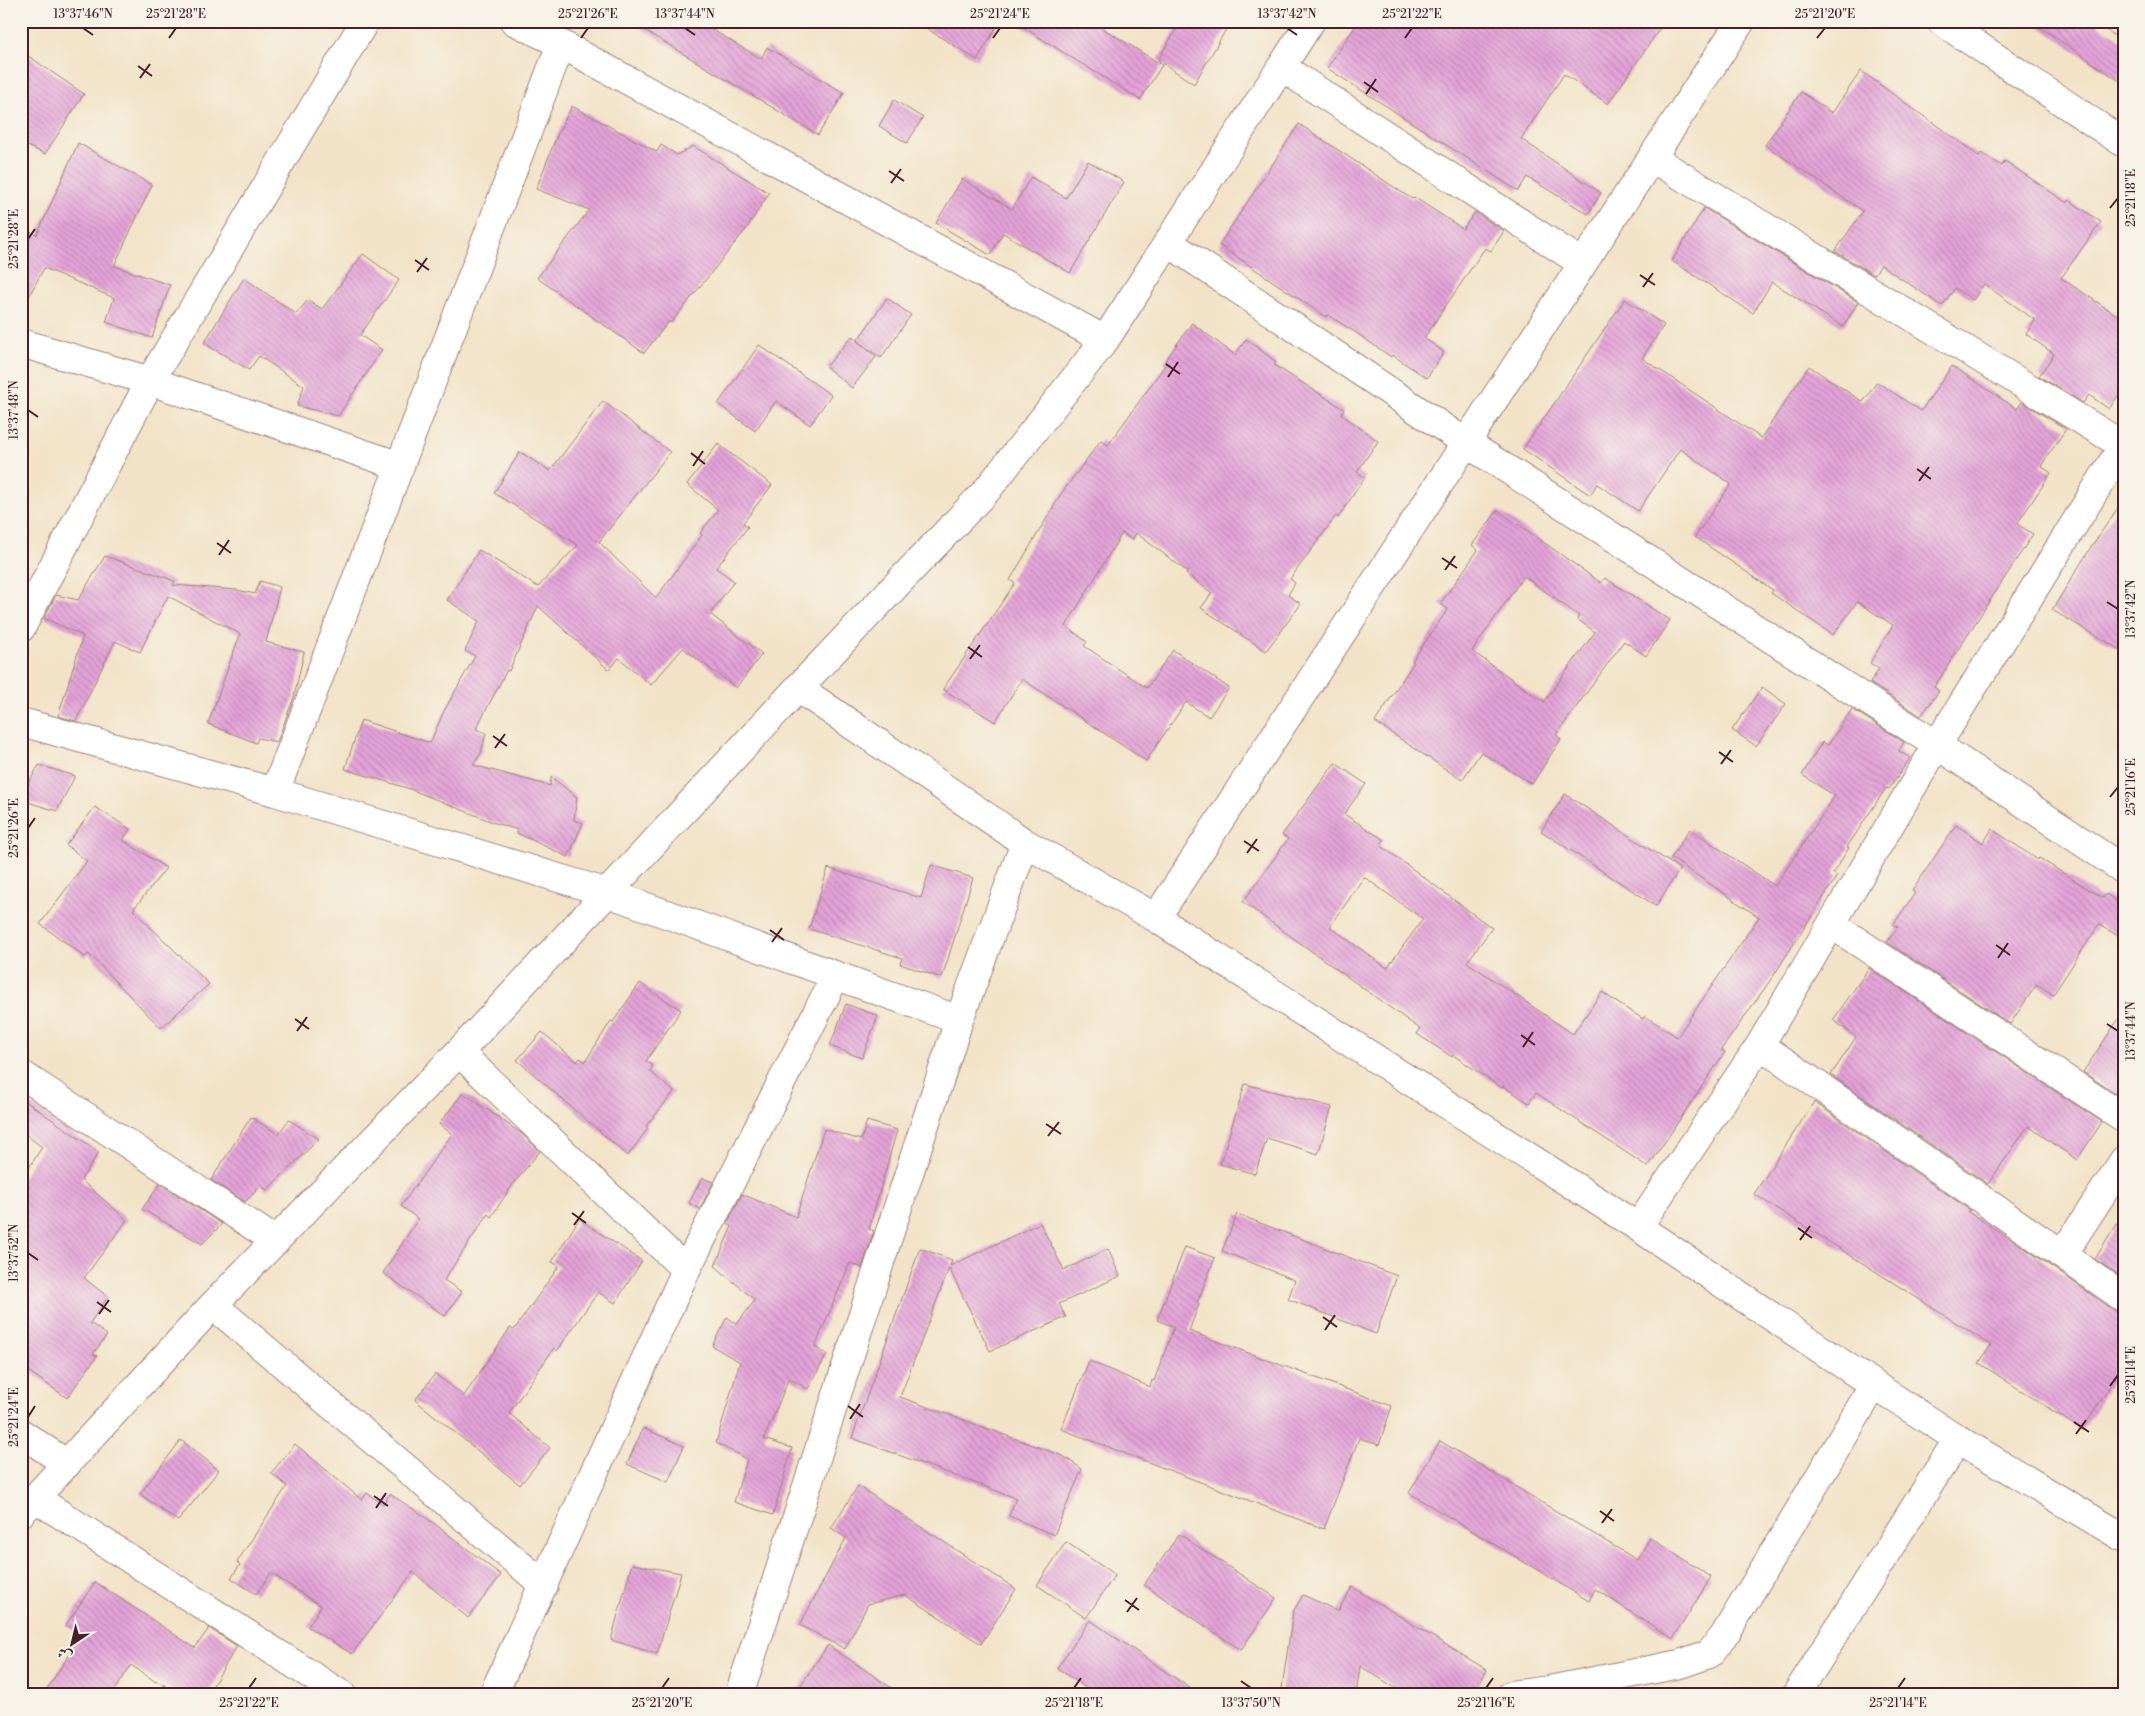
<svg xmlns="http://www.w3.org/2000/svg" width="2145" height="1716" viewBox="0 0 2145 1716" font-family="'Libre Bodoni',Amiri,serif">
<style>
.building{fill:url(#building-back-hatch);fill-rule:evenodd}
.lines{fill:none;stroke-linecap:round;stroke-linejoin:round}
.minor-casing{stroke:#9e817a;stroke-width:30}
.minor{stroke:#fff;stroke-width:28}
.ticks{fill:none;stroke:#4a1f2b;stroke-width:2}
.neatline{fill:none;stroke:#4a1f2b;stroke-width:2}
.ticks-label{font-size:12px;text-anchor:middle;fill:#4a1f2b}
</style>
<defs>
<pattern id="building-back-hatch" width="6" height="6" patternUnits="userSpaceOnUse" patternTransform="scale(1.25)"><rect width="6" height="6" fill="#e4a3d9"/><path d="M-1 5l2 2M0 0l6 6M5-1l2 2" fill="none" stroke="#bb84b0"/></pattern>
</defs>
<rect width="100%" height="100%" fill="#f7f3e8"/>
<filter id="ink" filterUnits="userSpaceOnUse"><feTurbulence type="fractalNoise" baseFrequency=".02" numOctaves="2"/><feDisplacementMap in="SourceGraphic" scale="10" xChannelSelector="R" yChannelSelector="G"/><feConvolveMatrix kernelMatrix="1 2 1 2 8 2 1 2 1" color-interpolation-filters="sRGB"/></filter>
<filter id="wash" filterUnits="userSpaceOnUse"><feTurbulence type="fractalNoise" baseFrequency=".0096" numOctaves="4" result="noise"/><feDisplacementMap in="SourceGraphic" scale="20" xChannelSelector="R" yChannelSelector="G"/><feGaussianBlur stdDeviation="1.12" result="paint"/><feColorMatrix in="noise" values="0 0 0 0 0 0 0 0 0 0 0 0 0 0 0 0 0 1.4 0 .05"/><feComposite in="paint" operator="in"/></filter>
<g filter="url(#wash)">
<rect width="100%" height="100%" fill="#f2e3c8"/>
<g id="blocks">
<path class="building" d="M629,21H698L761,59L767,47L844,93L818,135Z
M915,21H1000L977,60Z
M1013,21H1091L1162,65L1140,100Z
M1181,21H1231L1194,84L1158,60Z
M1359,21H1665L1608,104L1564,74L1521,139L1601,193L1588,214L1527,177L1518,191L1327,68Z
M2031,21H2093L2124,42V84Z
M21,51L84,94L45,154L21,143Z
M1861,71L1979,156L1981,153L2002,166L2005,161L2067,203L2069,200L2101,222L2061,278L2124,320V387L2109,409L2089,395L2083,403L2039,376L2054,354L2026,334L2035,320L1984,284L1973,300L1955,288L1942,306L1881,265L1874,275L1835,251L1863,211L1765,145L1801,92L1832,113Z
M894,100L923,118L907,143L879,126Z
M572,106L657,152L661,145L677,155L693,146L769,193L747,228L671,323L669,321L644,353L537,278L589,210L536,189L558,133Z
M1299,124L1412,199L1414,197L1463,229L1475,212L1504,231L1491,251L1485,248L1424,338L1444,352L1427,378L1392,355L1391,357L1358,334L1328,315L1326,317L1219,245Z
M78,143L152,185L114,266L170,285L152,338L106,322L114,298L44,268L21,311V228L37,235Z
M1088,161L1124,182L1070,273L1003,233L990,255L936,223L962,179L1012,209L1031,177L1066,198Z
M1704,208L1858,302L1843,327L1772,282L1753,313L1672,261Z
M363,254L399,280L360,335L382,350L338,416L297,406L304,386L259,356L249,370L204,343L244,278L296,314L308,300L322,309Z
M887,298L911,315L881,358L857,341Z
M1625,299L1664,325L1642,358L1761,438L1809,366L1863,402L1877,382L1921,411L1952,366L2017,409L2022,402L2066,429L2041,466L2051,473L2017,524L2033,534L1934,687L1939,691L1921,716L1870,683L1879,669L1870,663L1893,625L1857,602L1833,635L1771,593L1773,590L1695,537L1731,484L1680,449L1638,511L1597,484L1590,495L1523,449Z
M1192,323L1235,355L1246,339L1276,362L1274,365L1344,409L1341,414L1378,441L1357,472L1365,477L1338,518L1336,516L1290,579L1295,583L1288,595L1301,604L1266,651L1201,608L1212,593L1186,574L1188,572L1136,533L1132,540L1122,533L1066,626L1087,642L1084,646L1147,688L1173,650L1229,688L1209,717L1186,702L1146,761L1022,679L995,722L943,689L1015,583L1010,580L1061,494L1101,440L1108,445L1166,364L1164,362Z
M852,336L876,357L852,388L826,367Z
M759,345L831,395L810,425L776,401L755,431L718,404Z
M603,401L670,452L599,542L656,598L702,535L700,533L718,510L687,484L718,444L772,485L743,523L748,527L716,568L734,581L710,614L762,654L736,688L683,648L651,685L619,658L609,670L538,606L509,671L507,670L476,729L486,733L481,753L473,765L550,786L551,777L577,797L574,820L583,823L568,857L517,833L518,830L495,823L410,789L345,769L361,720L430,743L444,711L475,656L465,651L479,621L447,600L479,550L538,587L578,545L494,493L520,452L550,471Z
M2124,499V652L2052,610L2091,547Z
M1498,510L1601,583L1605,578L1670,620L1646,656L1624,641L1556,735L1561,739L1532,784L1481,752L1462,780L1375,722L1414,662L1412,661L1448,609L1440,604L1478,550L1472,545ZM1524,576L1579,616L1577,619L1595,632L1544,702L1472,651Z
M105,556L175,581L173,585L237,590L255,594L260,581L280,587L266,642L304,652L294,697L277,742L258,738L256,743L208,724L240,634L168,596L140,652L115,641L76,721L58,716L83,636L44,618L56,595L78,600Z
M1762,687L1786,704L1756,746L1732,730Z
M1852,709L1904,742L1899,751L1910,758L1889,789L1886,788L1847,847L1849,848L1833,873L1837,876L1774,975L1721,1050L1725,1052L1648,1167L1536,1093L1529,1103L1503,1086L1502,1088L1453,1055L1452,1057L1417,1034L1420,1029L1243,902L1288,839L1282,835L1335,763L1366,784L1344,814L1384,840L1380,845L1492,928L1467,962L1573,1034L1602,992L1622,1006L1643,1019L1645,1016L1677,1037L1759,917L1671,858L1690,829L1775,886L1835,796L1802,775L1822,742L1828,745ZM1364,877L1423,919L1387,968L1330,927Z
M39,765L75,776L57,811L21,800V796Z
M1565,794L1680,869L1656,906L1541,831Z
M95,807L130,829L123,840L166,868L133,910L209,984L161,1028L89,954L85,957L40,924L87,861L66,845Z
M1956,825L1983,843L1992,829L2038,860L2039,858L2103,898L2106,894L2124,906V940L2099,924L2053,995L2037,984L2010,1024L1887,942L1898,927L1893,925L1915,893L1912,891Z
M931,865L973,878L942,978L900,964L902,958L809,929L828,868L921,898Z
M1869,968L2102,1122L2077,1160L2028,1126L1988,1184L1831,1075L1856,1037L1833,1020Z
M640,983L681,1010L646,1061L653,1066L650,1071L674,1092L646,1126L648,1128L628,1156L517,1060L542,1032L577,1062L580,1058L585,1062L611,1021L613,1022Z
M846,1004L878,1016L862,1058L830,1046Z
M2124,1011V1091L2120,1097L2083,1072Z
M1245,1084L1332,1107L1318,1154L1267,1138L1255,1174L1220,1164Z
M463,1093L521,1133L540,1151L511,1187L491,1217L488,1214L444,1280L462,1292L445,1316L383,1273L418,1219L401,1206L452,1134L439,1124Z
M21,1098L99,1152L81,1180L127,1220L84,1278L108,1297L90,1323L107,1335L93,1354L97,1356L67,1398L21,1366V1181L42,1147L21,1131Z
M1814,1102L1970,1210L1968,1212L2019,1244L2115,1311L2124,1313V1364L2082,1430L1979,1363L1991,1345L1754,1194Z
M251,1117L278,1134L289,1120L319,1139L267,1190L261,1186L245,1202L211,1180Z
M867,1121L897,1130L869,1229L874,1231L862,1268L850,1263L815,1347L827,1354L808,1389L789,1378L764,1439L792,1448L773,1515L734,1502L747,1459L716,1443L740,1362L712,1346L727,1317L737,1324L755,1300L715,1266L732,1226L727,1224L742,1194L796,1217L824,1129L861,1140Z
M702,1178L713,1182L700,1209L689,1203Z
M160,1184L222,1224L202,1244L142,1209Z
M2124,1213V1279L2095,1259Z
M1237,1214L1397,1276L1376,1334L1288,1299L1295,1280L1222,1251Z
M579,1219L642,1261L615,1303L598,1292L557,1351L554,1348L509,1413L550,1448L520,1485L415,1400L435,1374L464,1396L510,1328L514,1330L559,1266L552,1262Z
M1040,1223L1064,1270L1108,1249L1120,1276L1059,1304L1066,1317L990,1351L949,1268L900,1397L1063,1456L1082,1469L1054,1535L1009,1516L1016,1498L852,1438L920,1248L952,1260L950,1266Z
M1185,1247L1215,1258L1197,1303L1199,1304L1189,1331L1392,1406L1379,1445L1359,1438L1324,1529L1061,1429L1089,1361L1150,1387L1152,1380L1154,1381L1174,1327L1157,1320Z
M643,1428L684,1446L668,1482L627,1464Z
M181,1440L219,1470L178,1521L140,1494Z
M1440,1441L1637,1560L1650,1538L1711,1577L1673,1639L1595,1589L1589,1601L1409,1493Z
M295,1444L362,1500L367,1493L383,1504L390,1494L427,1518L501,1575L468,1618L413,1572L352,1654L308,1627L321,1606L271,1573L256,1594L231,1578L240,1565L237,1562L287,1486L271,1473Z
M858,1486L1016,1589L981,1644L905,1595L868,1604L845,1649L800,1625L846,1538L831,1528Z
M1179,1534L1276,1598L1241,1650L1144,1585Z
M1066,1542L1115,1575L1086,1618L1037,1585Z
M632,1564L681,1573L657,1654L611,1640Z
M95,1582L195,1648L209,1628L237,1646L207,1695H180L157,1681L156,1682L131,1665L112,1695H43L82,1635L66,1625Z
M1352,1587L1487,1670L1472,1695H1407L1360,1666L1356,1695H1281L1293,1612L1303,1595L1338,1611Z
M1090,1620L1200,1695H1096L1057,1668Z
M828,1645L902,1695H794Z"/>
</g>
</g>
<g filter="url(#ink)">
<use href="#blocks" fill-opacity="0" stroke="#9e817a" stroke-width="1"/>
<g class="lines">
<defs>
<path id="minor" d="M514,21L561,44L1105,340
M1941,21L2124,143
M1283,68L1582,263
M1652,158L2124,446
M1169,243L1465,442L1937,745L2124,870
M21,343L150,381L400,466
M21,628L150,381L365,21
M798,688L1025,843L1156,918L1638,1227L1874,1385L1958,1439L2124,1538
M21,722L275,792L608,893L959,1020
M275,792L561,44
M1156,918L1741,21
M1831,924L2124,1118
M1760,1045L2124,1298
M459,1052L686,1270
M21,1074L276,1241
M1638,1227L1760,1045L1937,745L2124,444
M2062,1255L2124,1160
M213,1305L544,1585
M21,1433L67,1464
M35,1498L342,1695
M21,1513L213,1305L459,1052L798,688L987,490L1105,340L1311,21
M493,1695L686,1270L835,977
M739,1695L959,1020L1025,843
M1511,1695L1549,1690L1680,1664L1709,1654L1724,1636L1874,1385
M1796,1695L1958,1439"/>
</defs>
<use href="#minor" class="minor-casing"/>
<use href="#minor" class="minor"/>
</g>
</g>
<path class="ticks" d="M83,28L93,35M685,28L695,35M1287,28L1297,35M169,38L176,28M581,38L588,28M993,38L1000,28M1405,38L1412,28M1817,38L1825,28M138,66L152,76M140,78L150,64M1364,82L1378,92M1366,94L1376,79M889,171L904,181M891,183L901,169M2110,208L2118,198M28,239L35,229M415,260L429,270M417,272L427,258M1640,275L1655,285M1643,287L1653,273M1166,364L1180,374M1168,377L1178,362M28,410L38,417M691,453L705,464M693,466L703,451M1917,469L1931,479M1919,481L1929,467M217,543L231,553M219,555L229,540M1442,558L1457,568M1445,570L1455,556M2107,602L2118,609M968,647L982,657M970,659L980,645M493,736L507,746M495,748L505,734M1719,752L1733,762M1721,764L1731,750M2110,797L2118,787M28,828L35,818M1244,841L1259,851M1247,853L1257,839M770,930L784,940M772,942L782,928M1996,945L2010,955M1998,958L2008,943M295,1019L309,1029M2107,1024L2118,1031M297,1031L307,1017M1521,1035L1535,1045M1523,1047L1533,1032M1046,1124L1061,1134M1048,1136L1059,1122M572,1213L586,1223M574,1225L584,1211M1798,1228L1812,1238M1800,1240L1810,1226M28,1253L38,1260M97,1302L111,1312M99,1314L109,1300M1323,1317L1337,1327M1325,1330L1335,1315M2110,1386L2118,1375M848,1406L863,1417M28,1417L35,1406M850,1419L860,1404M2074,1422L2089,1432M2076,1434L2086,1420M374,1496L388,1506M376,1508L386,1493M1600,1511L1614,1521M1602,1523L1612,1509M1125,1600L1139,1610M1127,1612L1137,1598M1241,1681L1251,1688M249,1688L256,1678M662,1688L669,1678M1074,1688L1081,1678M1486,1688L1493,1678M1898,1688L1905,1678"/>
<rect width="2145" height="1716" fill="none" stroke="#f7f3e8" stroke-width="55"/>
<g transform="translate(72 1644) rotate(215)" stroke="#f7f3e8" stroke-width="4" paint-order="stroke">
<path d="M0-4L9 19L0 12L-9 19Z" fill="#4a1f2b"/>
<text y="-8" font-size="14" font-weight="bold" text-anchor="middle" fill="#4a1f2b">ش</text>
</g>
<rect x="28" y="28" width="2090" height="1660" class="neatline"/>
<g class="ticks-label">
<text x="83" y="18">13°37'46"N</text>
<text x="176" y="18">25°21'28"E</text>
<text x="588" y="18">25°21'26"E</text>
<text x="685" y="18">13°37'44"N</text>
<text x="1000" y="18">25°21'24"E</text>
<text x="1287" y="18">13°37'42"N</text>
<text x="1412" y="18">25°21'22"E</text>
<text x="1825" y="18">25°21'20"E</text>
<text transform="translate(2131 198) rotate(-90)" y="4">25°21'18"E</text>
<text transform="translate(14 239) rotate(-90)" y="4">25°21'28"E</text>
<text transform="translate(14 410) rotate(-90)" y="4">13°37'48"N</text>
<text transform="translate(2131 609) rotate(-90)" y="4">13°37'42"N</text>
<text transform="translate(2131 787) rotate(-90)" y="4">25°21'16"E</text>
<text transform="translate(14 828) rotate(-90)" y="4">25°21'26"E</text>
<text transform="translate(2131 1031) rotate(-90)" y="4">13°37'44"N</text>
<text transform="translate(14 1253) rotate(-90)" y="4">13°37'52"N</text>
<text transform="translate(2131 1375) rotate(-90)" y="4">25°21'14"E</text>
<text transform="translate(14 1417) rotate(-90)" y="4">25°21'24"E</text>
<text x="249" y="1707">25°21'22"E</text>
<text x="662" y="1707">25°21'20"E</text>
<text x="1074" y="1707">25°21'18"E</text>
<text x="1251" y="1707">13°37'50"N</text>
<text x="1486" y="1707">25°21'16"E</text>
<text x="1898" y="1707">25°21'14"E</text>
</g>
</svg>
